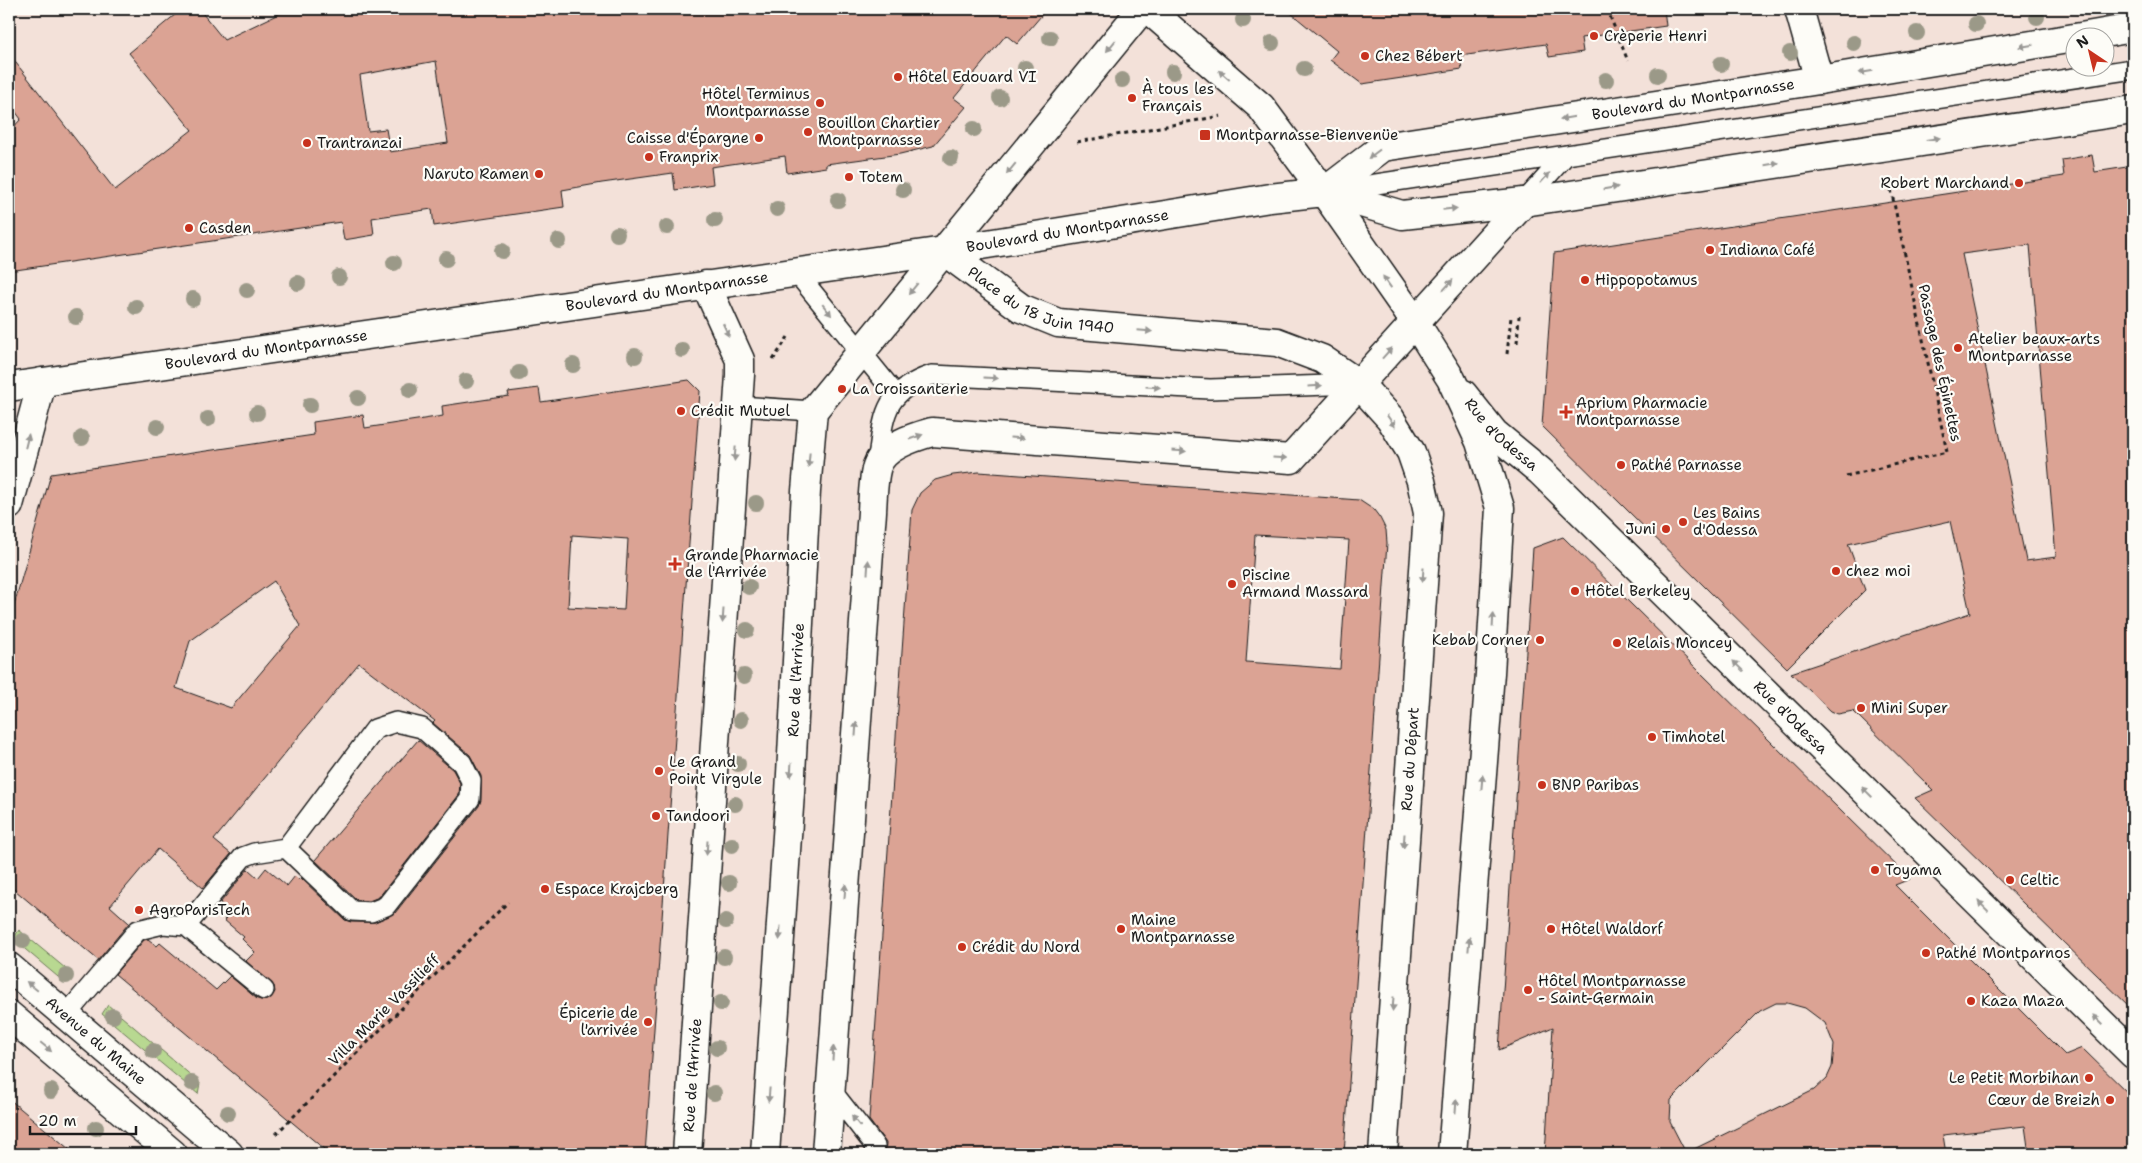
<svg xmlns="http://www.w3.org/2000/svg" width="2142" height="1163" viewBox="0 0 2142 1163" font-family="'Shantell Sans',sans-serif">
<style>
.green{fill:#b8d891;stroke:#6a7a56}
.building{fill:#dba394;stroke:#1c1c1c;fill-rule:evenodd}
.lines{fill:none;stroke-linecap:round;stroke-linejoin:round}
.service-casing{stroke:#1c1c1c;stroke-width:22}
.pedestrian-casing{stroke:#1c1c1c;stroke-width:31}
.minor-casing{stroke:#1c1c1c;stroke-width:31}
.secondary-casing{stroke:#1c1c1c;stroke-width:31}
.primary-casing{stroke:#1c1c1c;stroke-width:31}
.path{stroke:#1c1c1c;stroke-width:3;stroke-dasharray:4 4;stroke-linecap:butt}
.service{stroke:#fdfcf7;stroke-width:19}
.pedestrian{stroke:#fdfcf7;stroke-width:28}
.minor{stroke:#fdfcf7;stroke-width:28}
.secondary{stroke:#fdfcf7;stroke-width:28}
.primary{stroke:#fdfcf7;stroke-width:28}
.tree{fill:#9b9988}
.oneway{fill:#989794}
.poi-dot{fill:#c8321e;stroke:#fdfcf7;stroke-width:2}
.labels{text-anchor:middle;stroke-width:4.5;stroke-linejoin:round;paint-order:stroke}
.poi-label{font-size:15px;fill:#1c1c1c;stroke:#fdfcf7;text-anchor:start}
.street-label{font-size:15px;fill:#1c1c1c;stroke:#fdfcf7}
</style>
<rect width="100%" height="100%" fill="#f3e1d9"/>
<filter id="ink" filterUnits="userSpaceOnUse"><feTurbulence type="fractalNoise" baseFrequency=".02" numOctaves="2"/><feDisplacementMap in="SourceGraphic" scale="10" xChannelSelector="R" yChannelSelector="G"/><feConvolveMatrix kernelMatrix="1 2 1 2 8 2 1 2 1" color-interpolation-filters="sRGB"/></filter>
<g filter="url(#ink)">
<path class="green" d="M19,930L71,973L64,982L13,939Z
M108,1005L200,1083L198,1094L102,1014Z"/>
<path class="building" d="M182,9H199L224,40L289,9H1047L1017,44L1006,35L954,98L966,107L933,146L900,154L826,164V167L787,173L785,156L711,167L713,184L675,190L673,173L602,183L562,190L564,207L434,226L432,209L372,218L374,235L344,240L341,222L9,271V132L21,119L9,103V54L115,190L192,130L129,53ZM436,61L448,143L390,152L386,129L368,131L360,75Z
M1286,9H1664L1666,26L1581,38L1583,52L1549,57L1546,44L1460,56L1462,69L1362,84L1330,60L1337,51Z
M2092,155L2095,172L2133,166V1010L1915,798L1933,790L1853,711L1838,714L1831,711L1791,673L1970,613L1950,521L1848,544L1865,590L1787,668L1542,426L1554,253L2064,176L2062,160ZM2030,245L2056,557L2026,561L1962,254Z
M689,380L700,391L645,1154H330L115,974L144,940L148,939L157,946L160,943L216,990L230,976L257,999L268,1000L275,992L274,986L246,961L255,952L242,939L244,937L224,920L231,912L220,903L248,869L258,878L266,868L287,886L295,876L299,880L301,878L345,920L351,922H375L395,913L479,806L481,800V776L470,755L433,723L435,721L359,663L214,840L231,854L203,888L158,849L110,906L129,923L98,960L9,885V623L51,474L314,435L313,422L363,415L365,428L443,416L442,406L509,396L508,392L539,388L541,402ZM572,535L628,539L624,610L568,607ZM274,581L300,626L231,708L176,688L190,641Z
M979,472L1359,500L1374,510L1380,518L1386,530L1387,543L1344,1154H885L886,1143L869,1120L912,510L920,493L935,480L953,475ZM1255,535L1349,540L1340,669L1246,662Z
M1563,537L1910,879L1895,885L2065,1055L2082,1048L2133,1098V1154H2029L2025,1126L1943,1135L1946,1154H1545L1553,1027L1499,1050L1533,548ZM1776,1003H1787L1805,1008L1825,1023L1834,1045L1832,1067L1827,1078L1814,1090L1686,1153L1670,1122L1671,1100L1760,1011Z
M418,740L453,770L460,783L459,795L379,897L369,901L357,900L315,860Z
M9,1099L75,1154H9Z"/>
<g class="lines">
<defs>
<path id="service" d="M1330,191L2133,69
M1524,202L1566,155
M796,272L896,395
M739,406L813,411
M877,465C884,418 881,392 932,375L1210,389L1359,384
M186,926L243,857L254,853L286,848L352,911L371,912L386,906L470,799L471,781L462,763L422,728L396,722L375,729L286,848
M67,1014L138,930L163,924L186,926L264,990
M831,1090L875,1146L874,1154"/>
<path id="pedestrian" d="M1799,9L1819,80"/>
<g id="minor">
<path id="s1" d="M1463,394L1494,433L1540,471L2133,1054"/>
<path id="s2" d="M687,1154L740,375V360L706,285"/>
</g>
<g id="secondary">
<path d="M1148,9L1261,107L1324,192L1415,322L1451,379L1480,442L1500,508L1490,673L1452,1154"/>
<path id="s3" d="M944,251L1021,308L1058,323L1277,342L1322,359L1359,384L1390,418L1411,452L1421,481L1428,513L1383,1154"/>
<path id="s4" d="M765,1154L790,793L806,491L813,411L1142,9"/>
<path d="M826,1154L871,524C873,508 872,481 877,466C884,446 914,437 932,432L1291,459L1524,202"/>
</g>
<g id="primary">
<path d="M2075,38L2133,28"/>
<path id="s5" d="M1324,192L1383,147L1819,80L2074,38"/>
<path id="s6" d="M9,387L944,251L1270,198L1324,192L1402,215L1524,202L2133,110"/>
<path d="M9,505L42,382"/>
<path id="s7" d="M9,967L229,1154"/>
<path d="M9,1015L173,1154"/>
</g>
</defs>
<use href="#service" class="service-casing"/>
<use href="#pedestrian" class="pedestrian-casing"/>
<use href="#minor" class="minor-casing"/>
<use href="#secondary" class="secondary-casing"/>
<use href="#primary" class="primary-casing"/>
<path class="path" d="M1607,9L1628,61
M1077,142L1221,116
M1517,343L1519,316
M1507,354L1511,317
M773,360L788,337
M1846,476L1947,452L1889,180
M276,1134L508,902"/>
<use href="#service" class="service"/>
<use href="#pedestrian" class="pedestrian"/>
<use href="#minor" class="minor"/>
<use href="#secondary" class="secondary"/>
<use href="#primary" class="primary"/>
</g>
<g class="tree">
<circle cx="2037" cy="17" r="8"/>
<circle cx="1243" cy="20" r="8"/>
<circle cx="1976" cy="24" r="8"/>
<circle cx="1917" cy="33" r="8"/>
<circle cx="1050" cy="38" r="8"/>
<circle cx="1272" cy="43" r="8"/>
<circle cx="1854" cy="43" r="8"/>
<circle cx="1790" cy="53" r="8"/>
<circle cx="1721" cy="64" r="8"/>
<circle cx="1025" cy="68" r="8"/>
<circle cx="1304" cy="69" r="8"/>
<circle cx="1173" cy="72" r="8"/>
<circle cx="1658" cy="75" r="8"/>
<circle cx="1122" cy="80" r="8"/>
<circle cx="1606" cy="80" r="8"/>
<circle cx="1000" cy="98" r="8"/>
<circle cx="974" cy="129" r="8"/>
<circle cx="951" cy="158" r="8"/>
<circle cx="903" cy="190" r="8"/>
<circle cx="838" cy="200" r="8"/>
<circle cx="777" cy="209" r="8"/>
<circle cx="715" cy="220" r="8"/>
<circle cx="667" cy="227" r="8"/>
<circle cx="617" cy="234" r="8"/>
<circle cx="559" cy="241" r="8"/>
<circle cx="502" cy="251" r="8"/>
<circle cx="446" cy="259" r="8"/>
<circle cx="394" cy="263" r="8"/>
<circle cx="339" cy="277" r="8"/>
<circle cx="298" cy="283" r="8"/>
<circle cx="247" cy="290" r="8"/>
<circle cx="193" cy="299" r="8"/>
<circle cx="136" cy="307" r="8"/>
<circle cx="76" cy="317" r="8"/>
<circle cx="682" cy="350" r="8"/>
<circle cx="635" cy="356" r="8"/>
<circle cx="573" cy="365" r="8"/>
<circle cx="519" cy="373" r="8"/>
<circle cx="466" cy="381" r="8"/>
<circle cx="410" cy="390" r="8"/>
<circle cx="358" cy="398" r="8"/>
<circle cx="310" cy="405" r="8"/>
<circle cx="257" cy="413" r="8"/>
<circle cx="208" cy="419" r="8"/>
<circle cx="157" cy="427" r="8"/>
<circle cx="82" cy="438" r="8"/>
<circle cx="756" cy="503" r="8"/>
<circle cx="749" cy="587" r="8"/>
<circle cx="747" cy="630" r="8"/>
<circle cx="744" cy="676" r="8"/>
<circle cx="741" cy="720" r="8"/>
<circle cx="738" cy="764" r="8"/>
<circle cx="735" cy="804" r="8"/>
<circle cx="732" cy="845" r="8"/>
<circle cx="729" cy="883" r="8"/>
<circle cx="726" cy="921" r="8"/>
<circle cx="23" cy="941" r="8"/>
<circle cx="724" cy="957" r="8"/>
<circle cx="66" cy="976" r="8"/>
<circle cx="721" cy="1003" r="8"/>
<circle cx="113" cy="1016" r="8"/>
<circle cx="717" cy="1048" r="8"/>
<circle cx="153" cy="1051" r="8"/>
<circle cx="192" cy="1083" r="8"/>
<circle cx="51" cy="1091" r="8"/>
<circle cx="714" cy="1093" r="8"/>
<circle cx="228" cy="1113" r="8"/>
<circle cx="96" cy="1128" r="8"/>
</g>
<defs><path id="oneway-solid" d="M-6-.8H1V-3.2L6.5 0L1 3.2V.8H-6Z" transform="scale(1.25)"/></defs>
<g class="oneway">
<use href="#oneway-solid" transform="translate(1111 46) rotate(129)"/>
<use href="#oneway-solid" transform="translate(2026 46) rotate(171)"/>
<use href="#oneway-solid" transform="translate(1866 72) rotate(171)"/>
<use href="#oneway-solid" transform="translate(1224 75) rotate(-139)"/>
<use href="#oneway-solid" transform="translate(1567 118) rotate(171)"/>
<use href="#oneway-solid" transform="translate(1933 139) rotate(-8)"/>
<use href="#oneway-solid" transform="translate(1374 154) rotate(143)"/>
<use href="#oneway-solid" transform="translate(1772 164) rotate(-9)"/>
<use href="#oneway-solid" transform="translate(1011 169) rotate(129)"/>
<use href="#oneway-solid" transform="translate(1545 178) rotate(-48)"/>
<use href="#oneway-solid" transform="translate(1611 188) rotate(-9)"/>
<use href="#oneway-solid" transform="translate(1450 209) rotate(-6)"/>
<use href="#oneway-solid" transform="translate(1387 282) rotate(-125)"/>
<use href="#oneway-solid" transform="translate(1448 285) rotate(-48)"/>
<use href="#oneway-solid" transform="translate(913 289) rotate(129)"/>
<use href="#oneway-solid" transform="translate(827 310) rotate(51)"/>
<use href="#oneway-solid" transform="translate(726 330) rotate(65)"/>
<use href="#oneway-solid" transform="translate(1145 331) rotate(5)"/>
<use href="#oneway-solid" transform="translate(1387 353) rotate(-48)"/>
<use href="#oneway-solid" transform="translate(991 378) rotate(3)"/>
<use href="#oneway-solid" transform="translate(1315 386) rotate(-3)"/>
<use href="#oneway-solid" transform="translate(1153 387) rotate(3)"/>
<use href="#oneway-solid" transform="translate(1391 421) rotate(55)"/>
<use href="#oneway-solid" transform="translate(916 437) rotate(-19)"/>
<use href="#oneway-solid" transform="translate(1017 438) rotate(4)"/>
<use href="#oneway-solid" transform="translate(27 441) rotate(-76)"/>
<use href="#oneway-solid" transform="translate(1179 451) rotate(4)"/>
<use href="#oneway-solid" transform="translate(735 454) rotate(95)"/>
<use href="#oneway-solid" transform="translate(1280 458) rotate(4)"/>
<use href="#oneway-solid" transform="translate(809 460) rotate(95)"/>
<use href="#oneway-solid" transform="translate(868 567) rotate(-86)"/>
<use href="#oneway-solid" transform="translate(1423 575) rotate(94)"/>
<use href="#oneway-solid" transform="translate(723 616) rotate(94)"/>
<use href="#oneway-solid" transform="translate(1493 620) rotate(-87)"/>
<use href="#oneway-solid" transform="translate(1738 666) rotate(-135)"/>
<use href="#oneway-solid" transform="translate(856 729) rotate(-86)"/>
<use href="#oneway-solid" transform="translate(791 770) rotate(93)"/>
<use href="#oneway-solid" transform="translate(1482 782) rotate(-85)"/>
<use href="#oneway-solid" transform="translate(1867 792) rotate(-135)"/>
<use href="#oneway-solid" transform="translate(1404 841) rotate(94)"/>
<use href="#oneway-solid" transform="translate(707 848) rotate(94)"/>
<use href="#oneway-solid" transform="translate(845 891) rotate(-86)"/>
<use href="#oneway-solid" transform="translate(1983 906) rotate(-135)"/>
<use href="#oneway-solid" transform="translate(780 933) rotate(94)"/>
<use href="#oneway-solid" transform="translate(1469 944) rotate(-85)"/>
<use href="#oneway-solid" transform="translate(32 986) rotate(-141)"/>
<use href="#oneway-solid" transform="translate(1393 1004) rotate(94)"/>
<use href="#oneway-solid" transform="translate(2098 1020) rotate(-135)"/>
<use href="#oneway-solid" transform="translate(46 1047) rotate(40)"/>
<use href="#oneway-solid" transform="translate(833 1053) rotate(-86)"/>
<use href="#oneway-solid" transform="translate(769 1095) rotate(95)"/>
<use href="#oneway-solid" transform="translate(1456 1106) rotate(-85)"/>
<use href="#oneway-solid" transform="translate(856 1121) rotate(-128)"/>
</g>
</g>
<g class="poi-dot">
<circle cx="1594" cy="36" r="5"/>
<circle cx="1365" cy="56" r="5"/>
<circle cx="898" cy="77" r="5"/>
<circle cx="1132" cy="98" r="5"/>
<circle cx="820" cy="103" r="5"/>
<circle cx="808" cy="132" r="5"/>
<rect x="1199" y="129" width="12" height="12" rx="2.5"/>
<circle cx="759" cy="138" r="5"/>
<circle cx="307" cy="143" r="5"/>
<circle cx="649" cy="157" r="5"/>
<circle cx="539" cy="174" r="5"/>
<circle cx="849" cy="177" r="5"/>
<circle cx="2019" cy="183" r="5"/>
<circle cx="189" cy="228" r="5"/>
<circle cx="1710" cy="250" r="5"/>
<circle cx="1585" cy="280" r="5"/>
<circle cx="1958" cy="348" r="5"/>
<circle cx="842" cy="389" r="5"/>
<circle cx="681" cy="411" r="5"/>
<path d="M1563.5 404.5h5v5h5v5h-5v5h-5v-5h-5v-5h5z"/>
<circle cx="1621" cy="465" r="5"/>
<circle cx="1683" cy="522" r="5"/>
<circle cx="1666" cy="529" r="5"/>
<path d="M672.5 556.5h5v5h5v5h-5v5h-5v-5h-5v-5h5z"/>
<circle cx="1836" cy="571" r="5"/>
<circle cx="1232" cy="584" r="5"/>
<circle cx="1575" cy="591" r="5"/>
<circle cx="1540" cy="640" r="5"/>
<circle cx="1617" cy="643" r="5"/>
<circle cx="1861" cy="708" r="5"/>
<circle cx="1652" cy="737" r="5"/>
<circle cx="659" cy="771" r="5"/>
<circle cx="1542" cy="785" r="5"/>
<circle cx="656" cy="816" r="5"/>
<circle cx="1875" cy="870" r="5"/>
<circle cx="2010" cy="880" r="5"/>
<circle cx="545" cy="889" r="5"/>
<circle cx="139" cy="910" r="5"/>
<circle cx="1121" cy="929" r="5"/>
<circle cx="1551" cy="929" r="5"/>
<circle cx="962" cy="947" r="5"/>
<circle cx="1926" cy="953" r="5"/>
<circle cx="1528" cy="990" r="5"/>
<circle cx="1971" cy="1001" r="5"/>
<circle cx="648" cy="1022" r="5"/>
<circle cx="2089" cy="1078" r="5"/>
<circle cx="2110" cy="1100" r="5"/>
</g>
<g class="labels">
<g class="poi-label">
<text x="1604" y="41">Crèperie Henri</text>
<text x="1375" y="61">Chez Bébert</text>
<text x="908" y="82">Hôtel Edouard VI</text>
<text x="1142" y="94">À tous les<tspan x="1142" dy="17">Français</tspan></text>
<text x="810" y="99" text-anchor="end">Hôtel Terminus<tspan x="810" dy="17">Montparnasse</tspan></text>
<text x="818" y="128">Bouillon Chartier<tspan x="818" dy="17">Montparnasse</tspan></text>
<text x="1216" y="140">Montparnasse-Bienvenüe</text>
<text x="749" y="143" text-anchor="end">Caisse d'Épargne</text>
<text x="317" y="148">Trantranzai</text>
<text x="659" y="162">Franprix</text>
<text x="529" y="179" text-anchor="end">Naruto Ramen</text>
<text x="859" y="182">Totem</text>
<text x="2009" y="188" text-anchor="end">Robert Marchand</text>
<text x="199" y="233">Casden</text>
<text x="1720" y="255">Indiana Café</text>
<text x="1595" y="285">Hippopotamus</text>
<text x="1968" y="344">Atelier beaux-arts<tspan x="1968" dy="17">Montparnasse</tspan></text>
<text x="852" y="394">La Croissanterie</text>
<text x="1576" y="408">Aprium Pharmacie<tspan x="1576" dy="17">Montparnasse</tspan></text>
<text x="691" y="416">Crédit Mutuel</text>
<text x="1631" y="470">Pathé Parnasse</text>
<text x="1693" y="518">Les Bains<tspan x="1693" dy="17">d'Odessa</tspan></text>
<text x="1656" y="534" text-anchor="end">Juni</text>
<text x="685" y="560">Grande Pharmacie<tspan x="685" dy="17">de l'Arrivée</tspan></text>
<text x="1846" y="576">chez moi</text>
<text x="1242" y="580">Piscine<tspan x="1242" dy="17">Armand Massard</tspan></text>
<text x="1585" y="596">Hôtel Berkeley</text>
<text x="1530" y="645" text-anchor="end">Kebab Corner</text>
<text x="1627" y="648">Relais Moncey</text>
<text x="1871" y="713">Mini Super</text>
<text x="1662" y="742">Timhotel</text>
<text x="669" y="767">Le Grand<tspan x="669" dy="17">Point Virgule</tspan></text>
<text x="1552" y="790">BNP Paribas</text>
<text x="666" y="821">Tandoori</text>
<text x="1885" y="875">Toyama</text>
<text x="2020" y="885">Celtic</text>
<text x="555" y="894">Espace Krajcberg</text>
<text x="149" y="915">AgroParisTech</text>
<text x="1131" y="925">Maine<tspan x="1131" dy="17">Montparnasse</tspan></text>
<text x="1561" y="934">Hôtel Waldorf</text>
<text x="972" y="952">Crédit du Nord</text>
<text x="1936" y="958">Pathé Montparnos</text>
<text x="1538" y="986">Hôtel Montparnasse<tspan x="1538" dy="17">- Saint-Germain</tspan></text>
<text x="1981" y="1006">Kaza Maza</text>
<text x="638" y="1018" text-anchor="end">Épicerie de<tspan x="638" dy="17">l'arrivée</tspan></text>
<text x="2079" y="1083" text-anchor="end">Le Petit Morbihan</text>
<text x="2100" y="1105" text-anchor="end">Cœur de Breizh</text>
</g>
<g class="street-label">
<text dy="5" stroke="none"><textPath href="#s5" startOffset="388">Boulevard du Montparnasse</textPath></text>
<text dy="5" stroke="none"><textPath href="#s6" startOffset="1070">Boulevard du Montparnasse</textPath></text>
<text dy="5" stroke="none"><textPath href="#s6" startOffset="665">Boulevard du Montparnasse</textPath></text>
<text dy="5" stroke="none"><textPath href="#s3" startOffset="112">Place du 18 Juin 1940</textPath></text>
<text dy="5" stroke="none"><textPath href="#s6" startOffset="260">Boulevard du Montparnasse</textPath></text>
<text transform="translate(1940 363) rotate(78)" y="5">Passage des Épinettes</text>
<text dy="5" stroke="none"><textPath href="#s1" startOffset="56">Rue d'Odessa</textPath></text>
<text dy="5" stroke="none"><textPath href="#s4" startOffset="475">Rue de l'Arrivée</textPath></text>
<text dy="5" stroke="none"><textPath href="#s1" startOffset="461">Rue d'Odessa</textPath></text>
<text transform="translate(1410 759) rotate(-86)" y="5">Rue du Départ</text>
<text transform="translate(384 1010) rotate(-45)" y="5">Villa Marie Vassilieff</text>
<text dy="5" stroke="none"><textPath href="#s7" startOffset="114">Avenue du Maine</textPath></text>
<text dy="5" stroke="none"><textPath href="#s2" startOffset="79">Rue de l'Arrivée</textPath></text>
</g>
</g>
<rect width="2142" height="1163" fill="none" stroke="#fdfcf7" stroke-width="30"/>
<rect x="15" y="15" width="2112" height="1133" fill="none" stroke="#1c1c1c" stroke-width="2" filter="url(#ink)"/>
<g transform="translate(2090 52) rotate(325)"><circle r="24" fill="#fdfcf7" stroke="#a3a29f"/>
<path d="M0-4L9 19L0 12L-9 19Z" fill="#c8321e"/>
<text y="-8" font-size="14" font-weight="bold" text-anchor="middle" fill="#1c1c1c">N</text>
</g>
<path d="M30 1126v8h106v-8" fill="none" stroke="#1c1c1c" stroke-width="2.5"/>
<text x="38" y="1126" font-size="15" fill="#1c1c1c" stroke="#fdfcf7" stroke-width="4" paint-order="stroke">20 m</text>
</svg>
